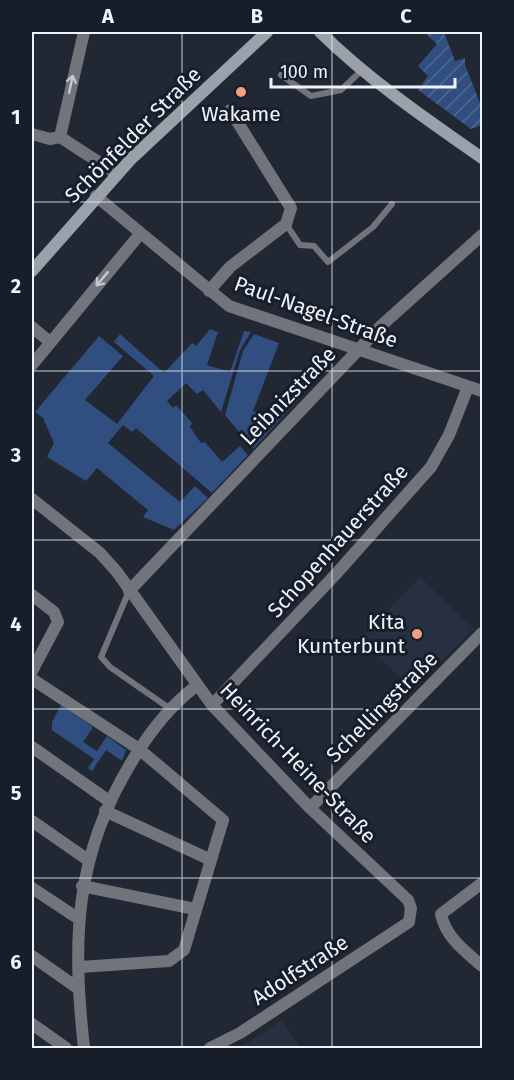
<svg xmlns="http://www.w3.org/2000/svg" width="514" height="1080" viewBox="0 0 514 1080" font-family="'Fira Sans',sans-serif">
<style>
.built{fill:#263041}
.grass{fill:#304e7f}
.garden{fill:url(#garden-furrows)}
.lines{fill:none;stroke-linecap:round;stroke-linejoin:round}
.service{stroke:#71757b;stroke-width:6}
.minor{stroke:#71757b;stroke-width:12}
.secondary{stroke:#9ba1ab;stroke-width:12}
.oneway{stroke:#c3c8cf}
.grid{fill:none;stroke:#eff4fc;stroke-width:1.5;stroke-opacity:0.55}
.poi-dot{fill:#f1a17d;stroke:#171e29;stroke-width:2}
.labels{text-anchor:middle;stroke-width:6;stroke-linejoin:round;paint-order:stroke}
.poi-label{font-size:21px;fill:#eff4fc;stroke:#171e29}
.street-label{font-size:21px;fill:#eff4fc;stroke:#171e29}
.neatline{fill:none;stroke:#eff4fc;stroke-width:2}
.grid-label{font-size:20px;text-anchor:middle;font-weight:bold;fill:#eff4fc}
</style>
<defs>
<pattern id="garden-furrows" width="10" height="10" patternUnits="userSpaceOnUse" patternTransform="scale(1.5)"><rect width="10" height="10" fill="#304e7f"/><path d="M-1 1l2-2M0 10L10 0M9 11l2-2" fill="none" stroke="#4e6892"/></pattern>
</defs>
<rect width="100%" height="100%" fill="#212833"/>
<path class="built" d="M420,577L474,629L412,690L360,639Z
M282,1020L301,1048H237L249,1042Z"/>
<path class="grass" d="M210,329L218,332L207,365L230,372L244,331L251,332L240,350L221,412L203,390L197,394L186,383L167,401L173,408L176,405L192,423L190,427L201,443L205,442L222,462L240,446L248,455L212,493L136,428L132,432L123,425L108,443L180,502L195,486L208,498L174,530L143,517L148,510L97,468L86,481L47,457L54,443L43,418L35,412L99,336L123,356L85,400L117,424L154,376L114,342L120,334L164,373L192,343L196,346Z
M254,334L279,343L253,411L272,417L280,399L300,398L253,449L225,415L243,351Z
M61,705L93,727L83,742L97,751L107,736L126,750L122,761L106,750L92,771L88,768L94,759L52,730V722Z"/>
<path class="garden" d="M424,32H444L455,61L465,58V65L482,108V125L471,129L418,90L428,76L418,66L437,44Z"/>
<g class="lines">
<path class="service" d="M281,75L311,96L341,90L362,70
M286,224L300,245L314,246L328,262L373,227L392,204
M129,591L101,657L110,667L169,708"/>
<path class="minor" d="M32,134L50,139L60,137L117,174
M60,137L84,32
M96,196L229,306L482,391
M209,291L230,267L286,224L291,208L230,110
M32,327L50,342
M32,365L140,234
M32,499L100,553L117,572L212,705L310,808L408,900L411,908L409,922L240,1033L210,1048
M129,591L382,325L482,235
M32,595L54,612L58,622L32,671
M32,679L139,749L223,820L184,950L169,961L80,967
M212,705L336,574L431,467L449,435L468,387
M32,747L109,801
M310,808L482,633
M105,811L211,860
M32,821L88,860
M482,883L441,914C446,938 465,951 482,966
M82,886L195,909
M32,888L79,919
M32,956L79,989
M32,1024L66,1048
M84,1048C72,939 74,854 134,758C151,730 170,706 196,686"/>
<path class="secondary" d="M320,32C369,80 426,119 482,158
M32,271L131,159L267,32"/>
</g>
<defs><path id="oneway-shaft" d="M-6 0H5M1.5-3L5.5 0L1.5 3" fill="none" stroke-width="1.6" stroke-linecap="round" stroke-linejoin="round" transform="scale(1.5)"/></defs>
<g class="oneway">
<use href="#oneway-shaft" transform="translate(71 84) rotate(-78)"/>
<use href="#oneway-shaft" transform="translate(102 279) rotate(130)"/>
</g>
<path class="grid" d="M182,32V1048M332,32V1048M32,202H482M32,371H482M32,540H482M32,709H482M32,878H482"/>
<g class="poi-dot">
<circle cx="241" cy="92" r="6"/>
<circle cx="417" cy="634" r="6"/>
</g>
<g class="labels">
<g class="poi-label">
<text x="241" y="121">Wakame</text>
<text x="405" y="629" text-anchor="end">Kita<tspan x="405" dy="24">Kunterbunt</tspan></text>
</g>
<g class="street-label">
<text transform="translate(133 135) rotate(-45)" y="7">Schönfelder Straße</text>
<text transform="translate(316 312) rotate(20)" y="7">Paul-Nagel-Straße</text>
<text transform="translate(288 396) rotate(-46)" y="7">Leibnizstraße</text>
<text transform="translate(338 541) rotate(-48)" y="7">Schopenhauerstraße</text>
<text transform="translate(382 707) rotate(-45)" y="7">Schellingstraße</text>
<text transform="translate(298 763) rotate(46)" y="7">Heinrich-Heine-Straße</text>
<text transform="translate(300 970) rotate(-33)" y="7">Adolfstraße</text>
</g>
</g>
<rect width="514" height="1080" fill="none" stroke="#171e29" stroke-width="66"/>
<path d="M271 78v9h184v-9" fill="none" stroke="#eff4fc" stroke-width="3"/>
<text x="280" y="78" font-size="18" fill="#eff4fc" stroke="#171e29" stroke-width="4.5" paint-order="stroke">100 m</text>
<rect x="33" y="33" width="448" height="1014" class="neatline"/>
<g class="grid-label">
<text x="108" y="23">A</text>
<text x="257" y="23">B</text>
<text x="406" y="23">C</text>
<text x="16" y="124">1</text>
<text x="16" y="293">2</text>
<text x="16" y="462">3</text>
<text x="16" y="631">4</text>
<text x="16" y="800">5</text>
<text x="16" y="969">6</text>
</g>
</svg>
